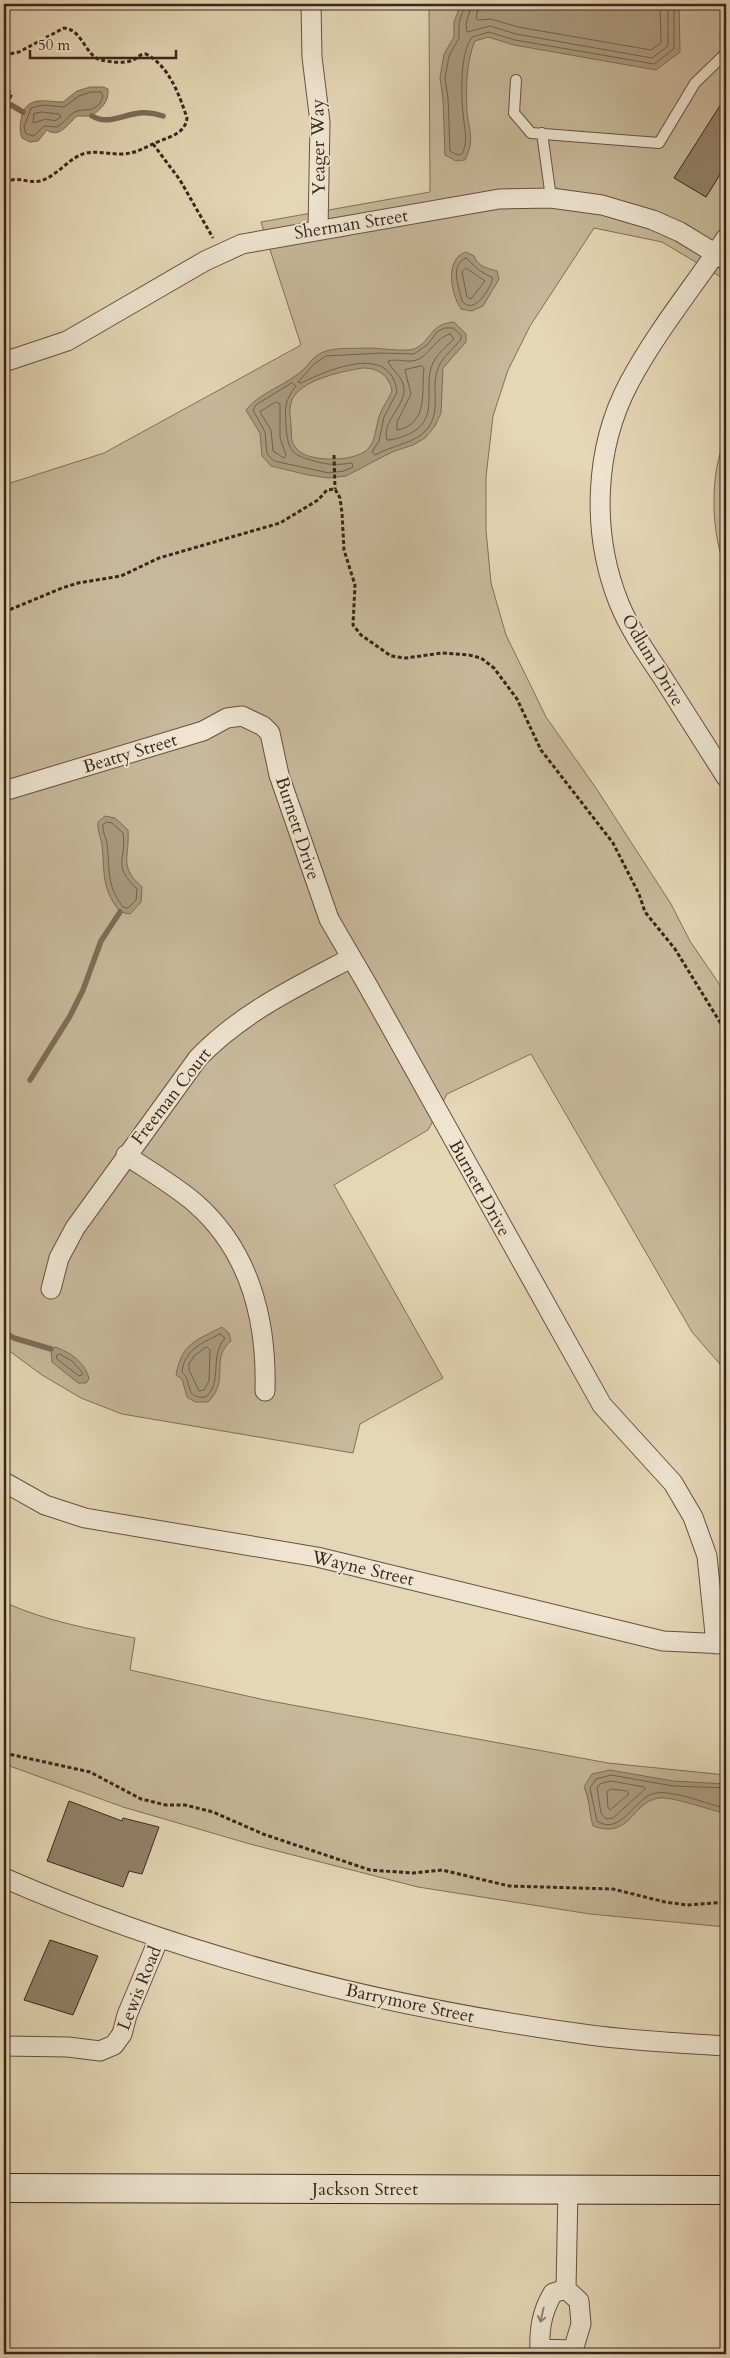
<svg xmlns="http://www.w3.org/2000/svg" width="730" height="2358" viewBox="0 0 730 2358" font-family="Cardo,serif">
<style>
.green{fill:#c8b89b;stroke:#826e5a}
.water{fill:#ab9a81;stroke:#7e6b58;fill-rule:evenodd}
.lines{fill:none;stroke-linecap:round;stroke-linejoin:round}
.shore{stroke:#73604e;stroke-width:1}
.stream{stroke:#7e6b58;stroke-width:5.5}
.building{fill:#93816b;stroke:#3b251a}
.lane-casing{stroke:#665141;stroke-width:12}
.street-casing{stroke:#665141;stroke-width:21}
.secondary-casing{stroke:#3b251a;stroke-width:30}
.path{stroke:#3b251a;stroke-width:3;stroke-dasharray:4 2.5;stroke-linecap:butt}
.lane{stroke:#eee4d0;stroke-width:10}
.street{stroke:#eee4d0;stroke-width:19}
.secondary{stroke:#eee4d0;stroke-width:28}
.oneway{stroke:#948475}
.labels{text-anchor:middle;stroke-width:4;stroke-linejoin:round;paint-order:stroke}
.street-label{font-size:18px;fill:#3b251a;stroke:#eee4d0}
</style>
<rect width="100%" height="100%" fill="#e5d6b6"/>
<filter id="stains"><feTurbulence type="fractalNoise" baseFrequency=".004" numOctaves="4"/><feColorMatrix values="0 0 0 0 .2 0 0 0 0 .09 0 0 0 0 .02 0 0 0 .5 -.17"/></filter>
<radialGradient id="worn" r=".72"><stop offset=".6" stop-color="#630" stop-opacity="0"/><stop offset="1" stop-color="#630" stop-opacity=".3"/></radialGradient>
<path class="green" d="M429,4H726V280L662,242L594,228L530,326L508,370L493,416L486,477V530L491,583L506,635L546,717L596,788L671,904L690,941L726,994V1371L692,1332L531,1054L447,1094L428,1130L334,1185L443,1378L360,1424L353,1453L122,1414L81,1398L42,1375L4,1347V485L104,453L301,345L261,222L430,192Z
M726,440V567C711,539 709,468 726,440Z
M4,1602C45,1621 90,1629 135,1638L130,1670L265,1700L608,1763L726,1775V1927L590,1914L418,1887L250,1844L123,1807L4,1764Z"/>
<path class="water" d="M461,4H679L680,52L656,70L514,45L488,37L475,41C466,61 466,89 467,111C469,132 475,140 465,160L456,161L445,155L443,99L440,78L444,54L454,37V22Z
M90,87H103L108,89C109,103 101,108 92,116H77C68,124 59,139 47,130L38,141L30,142L22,138C19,129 20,124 22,115C28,95 47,102 63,102L77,91Z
M466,252L474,256C478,267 487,268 497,271L499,279L483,306L472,311L461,309C451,294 444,259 466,252Z
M454,322L466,334V342L443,368L441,413L435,426L425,438L413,445L392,452L346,476L329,478L308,475L271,466L262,456L260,433L246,410C261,391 288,385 305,368C311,361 316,354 326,351C339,347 354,349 368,348C379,348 405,352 414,349C432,341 429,324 454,322ZM363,368C378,368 389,375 392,391C389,399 383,406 380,414C375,426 377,440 367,450C353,462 307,463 296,448C290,442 292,434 291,426C291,418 288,409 292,400C300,380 343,371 363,368Z
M105,816L115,818L128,830C130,857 118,866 142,887L141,902L130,914L120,912C101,887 105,875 102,845C101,837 97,831 98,822Z
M222,1327L229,1333L231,1341C209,1360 231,1379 208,1402H195L187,1397L182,1379L176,1375C182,1343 195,1341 222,1327Z
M55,1347C70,1352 86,1363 89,1379L86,1383H78L52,1362L51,1349Z
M610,1770L673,1781L726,1784V1822L720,1812C707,1809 670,1796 659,1798C631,1802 631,1840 593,1826C589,1813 590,1800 584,1787L592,1774Z"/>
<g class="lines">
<path class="shore" d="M465,4L459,23V38L449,56L445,78L448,98L450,151L457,155L462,154C469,140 464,128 463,113C461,94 460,53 472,37L489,32L515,40L654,64L674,49V4
M472,4L466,24L467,32L490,26L516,34L652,58L668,46V4
M479,4L476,18L478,20L491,19L518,27L651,50L661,43L660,4
M91,92H101L103,96C97,116 83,106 73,113C67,117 64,123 57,127L44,126L34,136L26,134L24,127L31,108L43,105L64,107L79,96Z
M42,112L59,114L61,117L55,121L46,119L33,123L34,114Z
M466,258L480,271L493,278C490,289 474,316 462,301C459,287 449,265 466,258Z
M466,268L485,281L471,299L467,297L462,272Z
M445,328H453L461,335V339C455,348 443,356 439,366C428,388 446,415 421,435C408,444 389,447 375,455L372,452L379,441L384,417L397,392C391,342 328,370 301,383L298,382L314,364L326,356L382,353L414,354L428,344L437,332Z
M450,334L454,339C447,346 437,354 433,363C422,386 440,416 413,432C406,436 395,440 387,440C382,422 402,409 404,392C405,376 391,371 388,361C397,358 410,364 419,359C431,352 437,337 450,334Z
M422,366L424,369C421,392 429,424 397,430V422L411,394L405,370Z
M292,383L296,386C284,402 285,407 286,426C288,454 293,455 318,462C330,465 339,465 352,463L353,467L344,471L329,473L274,461L267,454L265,432L253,410L256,405Z
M276,402L280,404V438L286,455L284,458L273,451L271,430L260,412Z
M107,822L112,823L123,833C127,863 111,863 137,889L136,900L128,908L123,907C106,885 110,869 107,844C106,836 102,832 103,825Z
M220,1334L225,1338C209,1357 223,1381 206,1397C183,1399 194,1383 182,1372C184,1350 202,1343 220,1334Z
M207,1347L210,1350L209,1381L204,1390L199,1391L189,1370V1364L194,1356Z
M57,1355L60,1354L72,1361L82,1372V1375L79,1376L57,1359Z
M611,1781L644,1787L645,1789L613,1818L606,1819L601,1813L597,1788L600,1784Z
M726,1788L673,1786L611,1775L596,1779L590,1788L597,1821C620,1836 633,1801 652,1794C668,1788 704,1803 721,1807L726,1814
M611,1789L627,1791L629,1794L610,1810L608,1808L607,1792Z"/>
<path class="stream" d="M4,100L5,101
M11,105L23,112
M92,116C114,129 132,104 163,116
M30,1080L70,1016L83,990L101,941L120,912
M4,1332L14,1338L51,1349"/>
</g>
<path class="building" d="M726,96V165L706,197L674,178Z
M69,1801L122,1821L123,1818L159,1827L142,1874L129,1871L123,1887L47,1861Z
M50,1940L98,1956L73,2015L24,2000Z"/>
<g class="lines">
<defs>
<path id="lane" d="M516,80L514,113L531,133L659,143L695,83L726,53
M542,133L551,198"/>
<path id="street" d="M311,4L312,57L320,122L318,230
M726,238C694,286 656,332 629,383C594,449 591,533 619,603C630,630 647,654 663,678C684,711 705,744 726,777
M4,362L67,341L205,261L242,244L499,199L551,198L602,205L653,220L680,232L726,260
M4,791L203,731L227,718L242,716L263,726L270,733L279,775L329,919L368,986L602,1405L673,1483L693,1517L707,1556L716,1644
M126,1155C149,1171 174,1185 195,1203C250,1251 267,1321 265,1391
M51,1289L59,1258L75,1228L198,1058C241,1013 296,987 351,958
M4,1482L45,1505L85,1518L317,1557L663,1641L726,1644
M4,1878C190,1959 390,2008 590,2035C635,2041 681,2043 726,2046
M4,2046L68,2047L100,2051L114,2045L122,2034L127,2015L159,1938
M568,2190L566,2289L579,2301L581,2324L572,2354
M540,2349L574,2350
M540,2354C539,2331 541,2313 553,2293L566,2289"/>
<path id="secondary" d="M4,2188L726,2190"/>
</defs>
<use href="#lane" class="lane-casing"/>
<use href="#street" class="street-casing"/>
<use href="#secondary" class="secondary-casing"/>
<path class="path" d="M4,55L19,52L64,28C83,30 85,56 101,60C109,62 125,64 133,60C138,58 139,54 146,54C169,66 179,94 187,118C185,133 172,136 160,141C146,146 137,154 121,154C109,154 97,151 86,153C69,157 58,176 40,181C27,184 16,174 4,184
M4,84L11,95L4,112
M153,144L180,180L213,238
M334,455L335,489
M4,612L62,588L78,583L121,576L159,558L280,523L318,500L327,490L335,489L340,498L342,513L344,550L355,585L353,625L361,635L391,656L406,658L442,653L469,655L481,658L494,668L517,699L541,750L613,843L639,894L645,912L675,949L726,1032
M4,1753L90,1772L141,1799L166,1805H185L213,1812L263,1834L370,1870L413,1873L442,1870L509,1886L613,1889L665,1902L687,1905L726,1902"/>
<use href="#lane" class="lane"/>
<use href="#street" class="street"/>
<use href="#secondary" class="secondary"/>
</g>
<defs><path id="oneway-shaft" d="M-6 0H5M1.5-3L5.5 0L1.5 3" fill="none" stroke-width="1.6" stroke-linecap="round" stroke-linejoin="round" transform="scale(1.25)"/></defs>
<use class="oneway" href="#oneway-shaft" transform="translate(542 2315) rotate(103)"/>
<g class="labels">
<g class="street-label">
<text transform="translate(318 147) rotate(-91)" y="6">Yeager Way</text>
<text transform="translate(351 224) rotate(-9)" y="6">Sherman Street</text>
<text transform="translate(653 660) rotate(59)" y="6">Odlum Drive</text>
<text transform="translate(130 753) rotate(-17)" y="6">Beatty Street</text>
<text transform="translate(298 828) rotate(72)" y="6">Burnett Drive</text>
<text transform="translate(171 1096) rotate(-52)" y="6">Freeman Court</text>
<text transform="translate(480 1188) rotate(61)" y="6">Burnett Drive</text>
<text transform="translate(363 1568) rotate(13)" y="6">Wayne Street</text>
<text transform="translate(139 1988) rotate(-68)" y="6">Lewis Road</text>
<text transform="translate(410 2003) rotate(12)" y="6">Barrymore Street</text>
<text x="365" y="2195">Jackson Street</text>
</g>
</g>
<rect width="730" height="2358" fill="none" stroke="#e5d6b6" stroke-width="20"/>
<rect x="5" y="5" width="720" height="2348" fill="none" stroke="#3b251a" stroke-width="2.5"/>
<rect x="10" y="10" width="710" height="2338" fill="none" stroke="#3b251a"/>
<path d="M30 50v8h146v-8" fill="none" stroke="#3b251a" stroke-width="2.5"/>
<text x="38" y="50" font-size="15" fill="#3b251a" stroke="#eee4d0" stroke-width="4" paint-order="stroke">50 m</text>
<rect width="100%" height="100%" filter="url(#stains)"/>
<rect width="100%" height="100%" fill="url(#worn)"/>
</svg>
